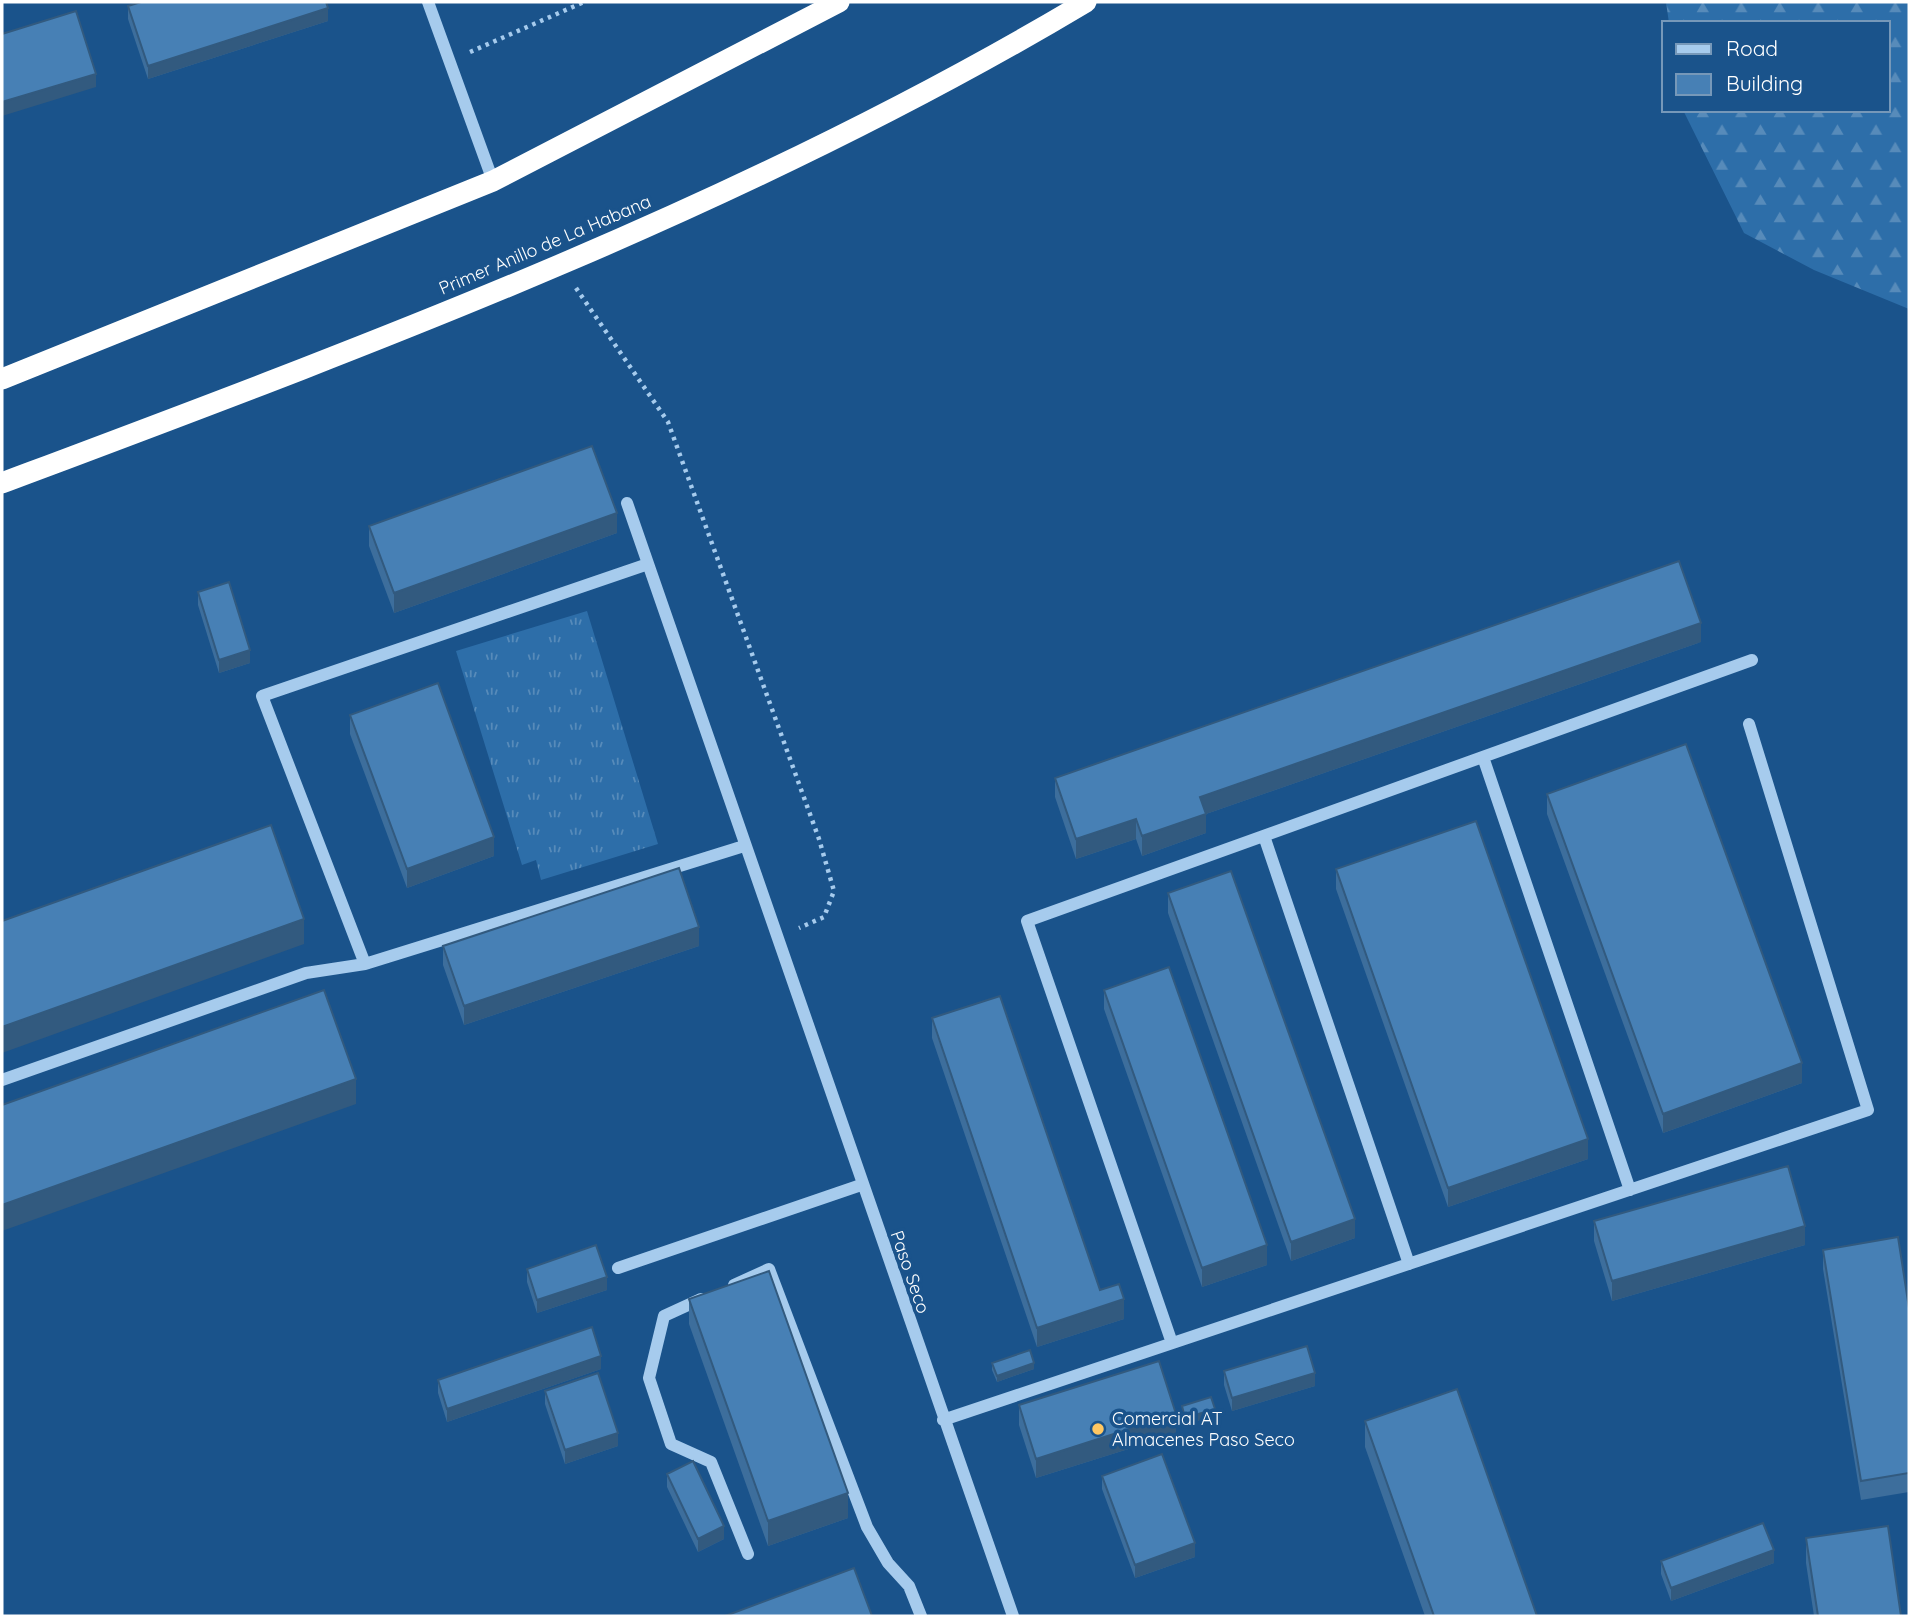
<svg xmlns="http://www.w3.org/2000/svg" width="1911" height="1618" viewBox="0 0 1911 1618" font-family="Quicksand,sans-serif">
<style>
.grass{fill:url(#grass-tufts)}
.forest{fill:url(#forest-firs)}
.lines{fill:none;stroke-linecap:round;stroke-linejoin:round}
.path{stroke:#a6cbed;stroke-width:4.5;stroke-dasharray:3.5 5;stroke-linecap:butt}
.minor{stroke:#a6cbed;stroke-width:12}
.highway{stroke:#fff;stroke-width:21}
.wall{fill:#3d6e9c}
.shaded-wall{fill:#325a7f}
.building{fill:#4780b5;stroke:#325a7f;stroke-width:2}
.poi-dot{fill:#ffc762;stroke:#1a538b;stroke-width:2.5}
.labels{text-anchor:middle;stroke-width:7;stroke-linejoin:round;paint-order:stroke}
.street-label{font-size:18px;fill:#fff;stroke:#1a538b}
.poi-label{font-size:18px;fill:#fff;stroke:#1a538b;text-anchor:start}
</style>
<defs>
<pattern id="grass-tufts" width="24" height="20" patternUnits="userSpaceOnUse" patternTransform="scale(1.75)"><rect width="24" height="20" fill="#2d6ea9"/><path d="M3 7l-1-3M5 7V3M7 7l1-3M15 17l-1-3M17 17v-4M19 17l1-3" fill="none" stroke="#578bba"/></pattern>
<pattern id="forest-firs" width="22" height="20" patternUnits="userSpaceOnUse" patternTransform="scale(1.75)"><rect width="22" height="20" fill="#2d6ea9"/><path d="M5 1l3.5 6h-7zM16 11l3.5 6h-7z" fill="#578bba"/></pattern>
</defs>
<rect width="100%" height="100%" fill="#1a538b"/>
<path class="grass" d="M587,611L658,844L541,880L536,860L522,865L456,651Z"/>
<path class="forest" d="M1666,2H1909V309L1814,270L1744,233L1683,110H1888V23H1669Z"/>
<g class="lines">
<path class="path" d="M470,52L584,2
M576,288L668,422L819,839L834,891L824,917L799,928"/>
<path class="minor" d="M428,2L493,181
M627,503L1013,1616
M1483,757L1630,1190
M1264,836L1409,1264
M365,964L262,696L648,564
M2,1080L306,973L365,964L744,846
M618,1268L861,1185
M734,1285L769,1269L867,1527L888,1563L909,1586L921,1616
M701,1299L664,1316L649,1378L671,1444L711,1462L748,1554
M1172,1343L1027,921L1752,660
M943,1420L1868,1110L1749,724"/>
<path class="highway" d="M2,379L493,181L839,2
M2,483C372,344 745,206 1086,2"/>
</g>
<path class="wall" d="M128,6L328,21L148,79L128,19Z
M369,526L617,533L394,613L369,546Z
M198,592L250,663L219,673L198,605Z
M1701,642L1206,814V833L1142,856L1136,839L1076,859L1055,797V778Z
M350,715L494,856L407,888L350,734Z
M1547,794L1802,1083L1663,1133L1547,814Z
M1336,869L1588,1159L1448,1207L1336,889Z
M1168,893L1355,1238L1291,1261L1168,913Z
M443,946H699L464,1025L443,965Z
M1104,990L1267,1265L1202,1287L1104,1009Z
M932,1018L1100,1290L1124,1319L1037,1347L932,1038Z
M1594,1221L1805,1245L1612,1301L1594,1241Z
M1823,1250L1909,1308V1492L1861,1500L1823,1269Z
M527,1269L607,1290L537,1313L527,1282Z
M689,1299L848,1518L768,1546L689,1324Z
M992,1363L1034,1369L997,1382L992,1370Z
M601,1369L447,1422L438,1393V1380Z
M1224,1371L1315,1386L1232,1411L1224,1385Z
M545,1391L618,1446L565,1464L545,1404Z
M1019,1405L1176,1434L1036,1478L1019,1425Z
M1182,1406L1215,1416L1185,1425L1182,1413Z
M1365,1421L1537,1616H1425L1365,1447Z
M667,1474L724,1539L698,1552L667,1487Z
M1102,1476L1195,1557L1135,1578L1102,1489Z
M1806,1538L1901,1616H1814L1806,1563Z
M1661,1561L1774,1563L1671,1601L1661,1574Z"/>
<path class="shaded-wall" d="M328,8V21L148,79V66Z
M96,74V87L2,116V102Z
M617,513V533L394,613V593Z
M1701,623V642L1206,814V833L1142,856V836L1200,797Z
M250,650V663L219,673V660Z
M1136,819V839L1076,859V839Z
M494,837V856L407,888V869Z
M304,919V944L2,1053V1027Z
M699,927V946L464,1025V1006Z
M1802,1063V1083L1663,1133V1114Z
M356,1079V1104L2,1231V1205Z
M1588,1139V1159L1448,1207V1188Z
M1355,1219V1238L1291,1261V1242Z
M1805,1226V1245L1612,1301V1281Z
M1267,1245V1265L1202,1287V1268Z
M607,1277V1290L537,1313V1300Z
M1124,1299V1319L1037,1347V1328Z
M601,1356V1369L447,1422V1409Z
M1034,1363V1369L997,1382V1376Z
M1315,1373V1386L1232,1411V1398Z
M1215,1409V1416L1185,1425V1418Z
M1176,1414V1434L1036,1478V1459Z
M618,1433V1446L565,1464V1450Z
M848,1493V1518L768,1546V1521Z
M724,1526V1539L698,1552V1539Z
M1195,1543V1557L1135,1578V1565Z
M1774,1550V1563L1671,1601V1588Z"/>
<path class="building" d="M141,2H326L328,8L148,66L128,6Z
M76,11L96,74L2,102V34Z
M592,446L617,513L394,593L369,526Z
M1679,561L1701,623L1200,797L1206,814L1142,836L1136,819L1076,839L1055,778Z
M229,582L250,650L219,660L198,592Z
M438,683L494,837L407,869L350,715Z
M1686,744L1802,1063L1663,1114L1547,794Z
M1476,821L1588,1139L1448,1188L1336,869Z
M271,825L304,919L2,1027V921Z
M679,868L699,927L464,1006L443,946Z
M1231,871L1355,1219L1291,1242L1168,893Z
M1169,967L1267,1245L1202,1268L1104,990Z
M324,990L356,1079L2,1205V1105Z
M1000,996L1100,1290L1119,1284L1124,1299L1037,1328L932,1018Z
M1788,1166L1805,1226L1612,1281L1594,1221Z
M1898,1237L1909,1308V1473L1861,1481L1823,1250Z
M596,1245L607,1277L537,1300L527,1269Z
M769,1271L848,1493L768,1521L689,1299Z
M592,1327L601,1356L447,1409L438,1380Z
M1307,1346L1315,1373L1232,1398L1224,1371Z
M1030,1350L1034,1363L997,1376L992,1363Z
M1159,1361L1176,1414L1036,1459L1019,1405Z
M598,1373L618,1433L565,1450L545,1391Z
M1457,1389L1537,1616H1434L1365,1421Z
M1211,1397L1215,1409L1185,1418L1182,1406Z
M1162,1454L1195,1543L1135,1565L1102,1476Z
M693,1461L724,1526L698,1539L667,1474Z
M1763,1523L1774,1550L1671,1588L1661,1561Z
M1888,1526L1901,1616H1818L1806,1538Z
M854,1568L872,1616H725Z"/>
<circle class="poi-dot" cx="1098" cy="1429" r="7"/>
<g class="labels">
<g class="street-label">
<text transform="translate(545 245) rotate(-23)" y="6">Primer Anillo de La Habana</text>
<text transform="translate(910 1272) rotate(71)" y="6">Paso Seco</text>
</g>
<g class="poi-label">
<text x="1112" y="1425">Comercial AT<tspan x="1112" dy="21">Almacenes Paso Seco</tspan></text>
</g>
</g>
<rect width="1911" height="1618" fill="none" stroke="#ffffff" stroke-width="7"/>
<rect x="1662" y="21" width="228" height="91" fill="#1a538b" stroke="#7698b9" stroke-width="2"/>
<rect x="1676" y="44" width="35" height="10" fill="#a6cbed" stroke="#7698b9" stroke-width="2"/>
<text x="1726" y="56" font-size="21" fill="#ffffff">Road</text>
<rect x="1676" y="74" width="35" height="21" fill="#4780b5" stroke="#7698b9" stroke-width="2"/>
<text x="1726" y="91" font-size="21" fill="#ffffff">Building</text>
</svg>
